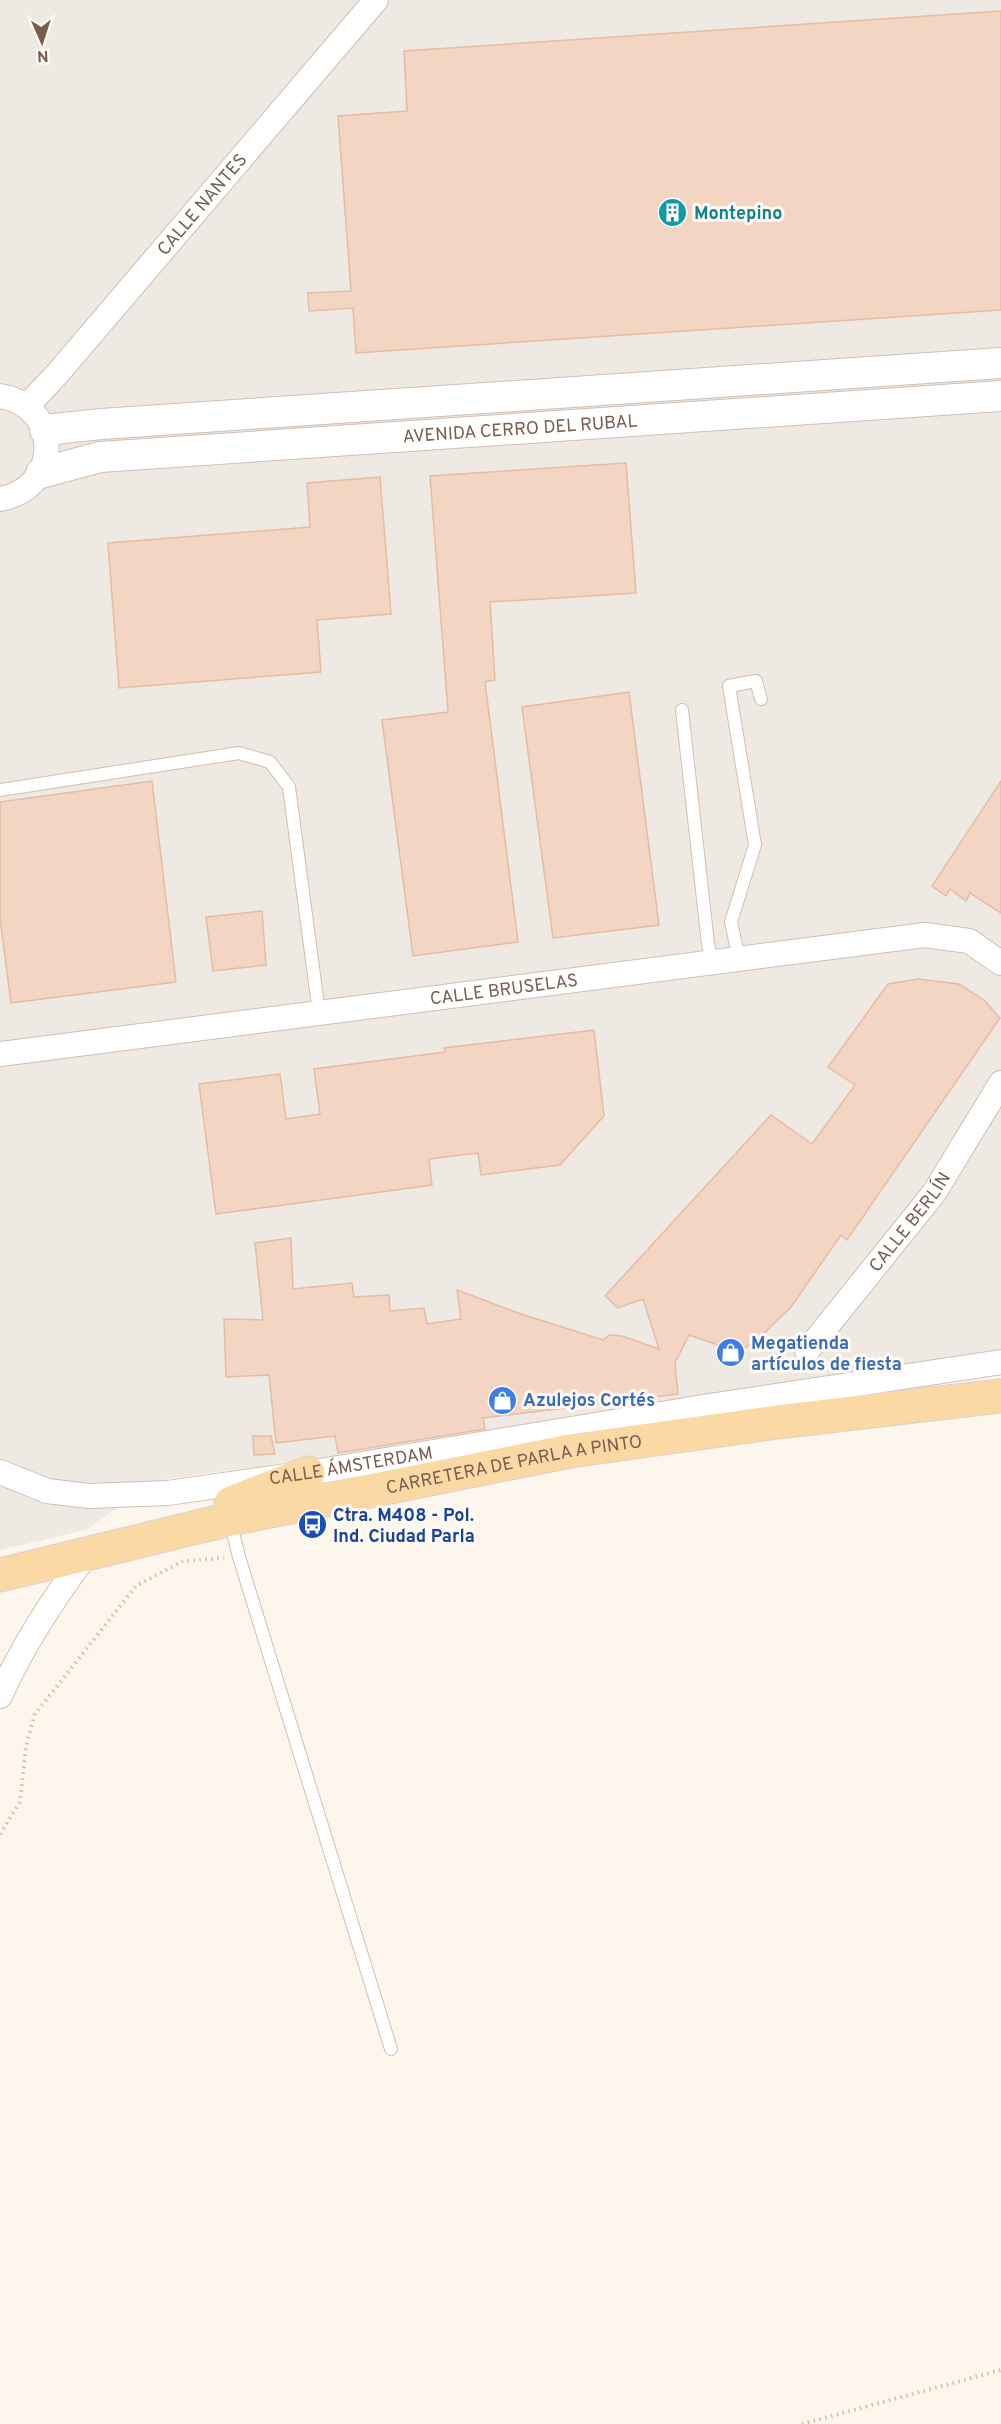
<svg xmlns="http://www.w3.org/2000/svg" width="1001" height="2424" viewBox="0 0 1001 2424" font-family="Overpass,sans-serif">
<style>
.industrial{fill:#efe9e4}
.building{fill:#f3d5c3;stroke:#e6bba3;stroke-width:1.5}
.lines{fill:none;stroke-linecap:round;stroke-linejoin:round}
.service-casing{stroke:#d1beb0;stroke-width:14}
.minor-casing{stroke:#d1beb0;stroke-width:26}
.tertiary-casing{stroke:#d1beb0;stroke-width:32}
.primary-casing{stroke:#dad1cd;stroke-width:35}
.path{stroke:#d9b8a5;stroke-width:4;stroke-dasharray:1.5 4.5;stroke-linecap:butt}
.service{stroke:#fff;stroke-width:12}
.minor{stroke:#fff;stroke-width:24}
.tertiary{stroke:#fff;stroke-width:30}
.primary{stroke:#fbd9a5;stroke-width:33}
.labels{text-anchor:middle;stroke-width:6;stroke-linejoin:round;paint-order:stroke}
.street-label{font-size:18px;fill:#7a5c4d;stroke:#fffaf3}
.culture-label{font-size:18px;font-weight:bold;fill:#0d838f;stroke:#fffaf3;text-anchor:start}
.shop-label{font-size:18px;font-weight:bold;fill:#366cbe;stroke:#fffaf3;text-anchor:start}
.transit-label{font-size:18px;font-weight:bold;fill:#164399;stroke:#fffaf3;text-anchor:start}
</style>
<rect width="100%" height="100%" fill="#fdf6ec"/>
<path class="industrial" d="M0,0H1001V1362L155,1481L86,1530L0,1550Z"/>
<path class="building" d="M1001,11V310L356,353L353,308L309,311L308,293L351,291L338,116L407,111L404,51Z
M626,463L636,593L490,602L495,680L485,682L518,942L413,956L382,720L448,712L430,476Z
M380,477L391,614L317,620L321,672L119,688L108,543L310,527L307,483Z
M629,692L659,925L553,938L522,707Z
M152,781L176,982L11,1003L0,918V802Z
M1001,781V913L970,893L966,901L950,889L946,896L932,886Z
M262,911L266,965L213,971L206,917Z
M918,979L959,984L984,1000L1000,1018L847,1240L841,1235L791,1307L756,1341L738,1352L689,1335L675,1363L678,1394L483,1418L485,1429L338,1453L335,1436L276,1443L269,1375L226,1377L224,1319L263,1320L255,1243L291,1238L293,1289L352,1283L354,1297L389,1295L390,1311L424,1308L427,1324L461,1319L457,1290L518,1313L603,1340L609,1335L622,1336L659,1349L643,1299L618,1308L605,1296L771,1115L812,1144L855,1085L828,1067L888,984Z
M594,1030L604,1116L560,1165L481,1175L478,1153L429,1159L432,1185L216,1214L199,1084L280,1074L286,1119L320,1114L314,1069L445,1052L444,1048Z
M253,1436H271L275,1454L254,1455Z"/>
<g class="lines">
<defs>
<path id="service" d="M682,710L708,944L712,962
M0,790L239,753L270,762L289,787L319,1013
M739,959L731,922L755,845L729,686L756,681L761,699
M230,1520L239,1557L391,2049"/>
<g id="minor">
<path d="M0,396C61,405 63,488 0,499"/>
<path id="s1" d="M27,406L58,373L376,0"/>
<path id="s2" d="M0,1054L925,935L969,941L1001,963"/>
<path id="s3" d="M807,1351L934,1193L1001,1083"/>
<path id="s4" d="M0,1472L47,1491L89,1496L168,1493L308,1473L703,1407L1001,1362"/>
<path d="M0,1696C23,1645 53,1599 86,1555"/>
</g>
<g id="tertiary">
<path d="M45,430L101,424L1001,363"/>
<path id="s5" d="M41,473L100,457L1001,396"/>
</g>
<g id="primary">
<path d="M231,1503L308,1473"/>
<path id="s6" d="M0,1575L230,1519L570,1451L777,1422L1001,1396"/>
</g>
</defs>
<use href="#service" class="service-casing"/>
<use href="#minor" class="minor-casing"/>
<use href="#tertiary" class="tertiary-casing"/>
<use href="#primary" class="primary-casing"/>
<path class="path" d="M0,1834L20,1802L26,1746L35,1714L136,1586L183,1561L224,1558
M802,2424L1001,2370"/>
<use href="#service" class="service"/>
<use href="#minor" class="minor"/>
<use href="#tertiary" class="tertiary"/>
<use href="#primary" class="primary"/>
</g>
<defs>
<symbol id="building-disc" viewBox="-11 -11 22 22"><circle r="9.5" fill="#0f9aa8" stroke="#fffaf3"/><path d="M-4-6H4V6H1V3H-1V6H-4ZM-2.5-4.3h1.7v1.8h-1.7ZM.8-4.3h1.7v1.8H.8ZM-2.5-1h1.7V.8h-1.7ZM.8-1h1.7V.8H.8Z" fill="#fff"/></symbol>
<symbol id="shop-disc" viewBox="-11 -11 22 22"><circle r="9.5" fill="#3f7fe0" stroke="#fffaf3"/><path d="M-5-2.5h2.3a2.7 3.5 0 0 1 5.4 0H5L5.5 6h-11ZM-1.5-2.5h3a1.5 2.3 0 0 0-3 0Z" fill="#fff"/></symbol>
<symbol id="bus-disc" viewBox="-11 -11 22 22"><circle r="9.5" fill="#1a4fb4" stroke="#fffaf3"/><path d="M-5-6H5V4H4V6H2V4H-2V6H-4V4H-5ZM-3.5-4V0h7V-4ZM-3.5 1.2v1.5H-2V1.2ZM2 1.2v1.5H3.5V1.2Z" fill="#fff"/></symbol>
</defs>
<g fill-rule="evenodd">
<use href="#building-disc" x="656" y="196" width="33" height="33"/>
<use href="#shop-disc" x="714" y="1336" width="33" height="33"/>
<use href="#shop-disc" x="486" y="1384" width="33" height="33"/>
<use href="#bus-disc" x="296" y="1508" width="33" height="33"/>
</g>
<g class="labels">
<g class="street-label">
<text dy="6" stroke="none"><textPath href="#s1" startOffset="267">CALLE NANTES</textPath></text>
<text dy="6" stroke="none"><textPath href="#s5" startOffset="482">AVENIDA CERRO DEL RUBAL</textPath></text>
<text dy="6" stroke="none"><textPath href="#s2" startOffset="508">CALLE BRUSELAS</textPath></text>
<text dy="6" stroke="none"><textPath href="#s3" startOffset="165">CALLE BERLÍN</textPath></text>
<text dy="6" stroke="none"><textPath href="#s6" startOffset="526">CARRETERA DE PARLA A PINTO</textPath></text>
<text dy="6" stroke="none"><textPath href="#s4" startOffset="357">CALLE ÁMSTERDAM</textPath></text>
</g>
<g class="culture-label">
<text x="694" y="219">Montepino</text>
</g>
<g class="shop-label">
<text x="751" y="1349">Megatienda<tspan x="751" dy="21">artículos de fiesta</tspan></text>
<text x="523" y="1406">Azulejos Cortés</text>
</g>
<g class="transit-label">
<text x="333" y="1521">Ctra. M408 - Pol.<tspan x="333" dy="21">Ind. Ciudad Parla</tspan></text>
</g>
</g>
<g transform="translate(42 42) rotate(177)" stroke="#fffaf3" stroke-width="4.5" paint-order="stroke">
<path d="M0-4.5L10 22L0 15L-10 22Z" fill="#7a5c4d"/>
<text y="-9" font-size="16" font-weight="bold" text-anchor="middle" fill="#7a5c4d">N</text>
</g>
</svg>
